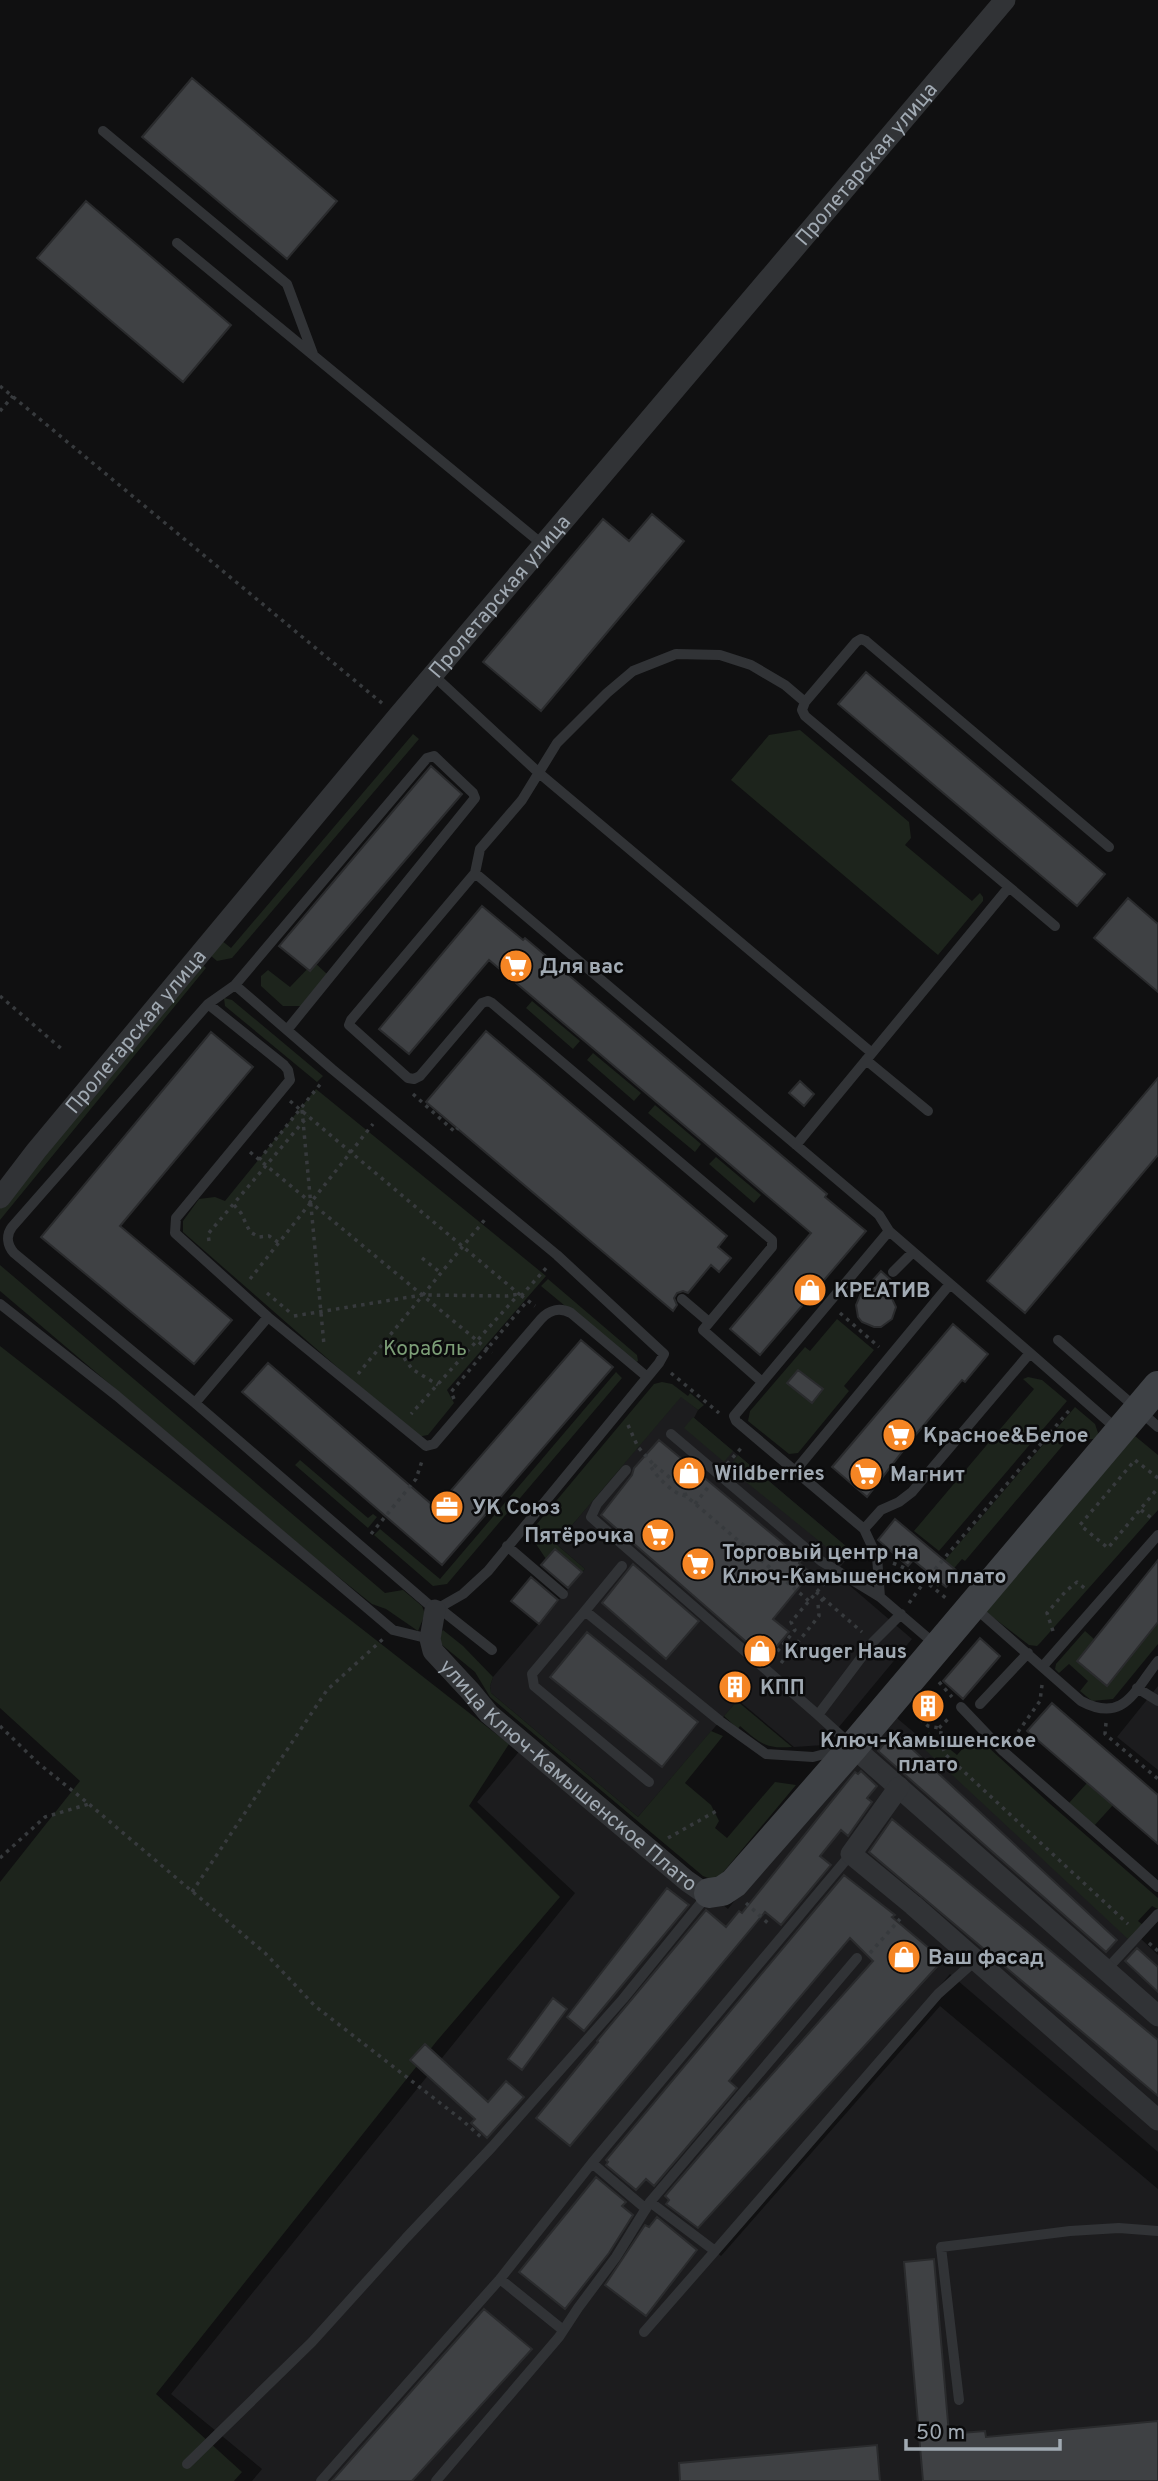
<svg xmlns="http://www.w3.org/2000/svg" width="1158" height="2481" viewBox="0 0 1158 2481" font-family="Overpass,sans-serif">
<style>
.built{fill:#1c1c1e}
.green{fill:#1d241c}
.building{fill:#3f4144;stroke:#2a2b2d;stroke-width:2}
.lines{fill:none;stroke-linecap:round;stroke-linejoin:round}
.path{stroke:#373a3d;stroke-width:3.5;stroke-dasharray:3.5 5;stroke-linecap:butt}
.lane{stroke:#313336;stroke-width:10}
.street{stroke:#313336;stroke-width:21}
.secondary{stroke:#3f4246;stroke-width:30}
.labels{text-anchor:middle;stroke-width:5;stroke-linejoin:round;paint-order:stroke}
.street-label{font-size:21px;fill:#a1aab3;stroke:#0b0b0c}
.poi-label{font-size:21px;font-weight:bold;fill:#a1aab3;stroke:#0b0b0c;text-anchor:start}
.park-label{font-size:21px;fill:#7c9e77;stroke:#0b0b0c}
</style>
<rect width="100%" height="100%" fill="#101011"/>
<path class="built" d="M681,1396L698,1410L694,1418L853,1552L835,1573L912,1639L824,1745L794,1747L738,1700L638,1817L491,1693L490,1686L493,1677L585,1569L556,1544Z
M1158,1686V1770L1117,1737Z
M888,1706L898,1719L917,1735L946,1755L1158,1955V2152L950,1974L715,2251L721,2256L940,2006L1158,2189V2481H252L262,2469L171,2394L575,1893L477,1802L527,1742L728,1909Z"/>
<path class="green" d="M800,730L909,822L911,838L905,845L972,901L980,893L983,897V901L938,955L731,780L769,735Z
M413,734L419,739L232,958L217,961L204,950L216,936L231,948Z
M199,961L206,968L0,1220V1205Z
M314,962L327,974L301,1006H283L261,986V976L268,970L290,987Z
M224,998L232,1000L323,1076L317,1082L225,1006Z
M532,1001L580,1041L573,1049L526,1008Z
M593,1053L641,1093L634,1101L587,1060Z
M316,1089L546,1276L447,1390L454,1403L428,1435L417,1437L183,1232V1221L199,1199L215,1197L225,1201Z
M655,1105L701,1144L695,1152L648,1113Z
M716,1157L761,1195L754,1203L709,1164Z
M0,1265L385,1593L403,1590L422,1606L425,1614L418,1631L386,1609L372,1604L321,1563L0,1291Z
M548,1279L637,1355L638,1361L634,1363L541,1286Z
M837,1319L874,1350L844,1386L849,1391L798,1453L789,1454L748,1421L750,1411L805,1347L810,1351Z
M0,1346L509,1744L469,1806L560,1897L436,2042L156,2394L242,2472L234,2481H0V1882L80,1781L0,1708Z
M616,1372L622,1378L447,1584L433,1586L374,1535L380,1529L440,1579Z
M1028,1377L1042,1380L1067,1401L939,1551L914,1531L1034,1389L1023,1379Z
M662,1382L672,1384L688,1396L690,1393L704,1405L698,1410L681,1397L556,1544L585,1569L582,1572L555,1549L546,1559L534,1541L536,1525L654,1384Z
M1075,1407L1095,1424L1098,1433L1096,1439H1082L1074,1432L965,1561L962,1559L938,1587L929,1579Z
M693,1417L733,1451L724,1462L684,1428Z
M1135,1436L1158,1455V1510L1041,1642L1037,1646L1029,1645L986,1612Z
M738,1455L848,1548L840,1558L729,1468Z
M300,1460L368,1518L373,1514L377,1517L368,1528L295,1465Z
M1158,1622V1644L1113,1699L1092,1701L1080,1691L1088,1681L1069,1664L1059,1673L1055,1669L1056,1664L1085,1631L1094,1639L1077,1661L1107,1685Z
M443,1630L463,1646L493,1677L490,1686L491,1693L638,1817L711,1731L723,1736L685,1783L711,1805L719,1821L715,1828L727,1838L775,1782L796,1785L720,1876L711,1879L703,1876L490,1697L475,1672L441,1644L438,1636Z
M737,1701L792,1747C765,1749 760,1743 740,1726L738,1729L724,1716Z
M929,1732L957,1755L975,1735L1049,1803L1158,1898V1909L1152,1906L1138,1921L1143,1925L1129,1940L920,1745Z
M1087,1783L1113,1805L1094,1826L1069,1803Z"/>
<path class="building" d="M192,78L337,201L287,259L142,137Z
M86,201L231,325L183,382L37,258Z
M652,514L684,541L541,711L483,662L603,519L629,541Z
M866,672L1105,874L1077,906L838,704Z
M431,766L462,794L310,971L279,946Z
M1128,898L1158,924V992L1094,938Z
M482,906L523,940L525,938L827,1194L825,1197L866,1231L760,1355L730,1329L811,1233L489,960L409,1054L379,1029Z
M486,1031L727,1236L718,1247L731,1258L719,1272L711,1265L688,1293L683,1291L677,1293L674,1298L677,1305L673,1311L426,1102Z
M211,1032L253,1067L120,1226L232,1320L194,1364L41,1237Z
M1158,1078V1155L1025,1313L987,1281Z
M800,1081L814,1094L804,1106L789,1093Z
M881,1271L893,1282L887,1288L896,1307L892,1319L881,1327H874L862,1322L858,1317L856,1305L861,1293Z
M953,1324L988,1354L965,1382L962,1380L913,1438L867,1497L832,1467Z
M581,1340L613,1367L442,1565L242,1392L268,1363L436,1508Z
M798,1370L823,1389L812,1403L787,1383Z
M659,1440L802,1559L799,1563L811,1573L773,1619L789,1632L766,1659L601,1515L632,1475L634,1468Z
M895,1519L958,1572L946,1587L913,1560L908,1566L878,1540Z
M555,1549L582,1572L568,1588L541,1565Z
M1158,1560V1622L1107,1686L1077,1661Z
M633,1564L699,1621L666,1659L602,1603Z
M531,1577L558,1600L539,1624L511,1601Z
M587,1632L698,1722L662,1767L550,1677Z
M980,1638L1000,1656L963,1699L943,1681Z
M1052,1703L1158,1795V1844L1027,1731Z
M894,1732L1117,1940L1106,1952L878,1751Z
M861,1771L877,1786L867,1798L872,1802L848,1836L841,1830L820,1856L831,1865L781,1925L765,1912L570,2146L536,2118L598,2042L597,2041L706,1910L726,1927L739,1911L742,1913L855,1772L858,1774Z
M892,1819L1158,2040V2096L869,1852Z
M844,1875L895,1915L892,1917L943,1960L698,2228L666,2204L669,2200L665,2196L749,2098L750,2099L873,1961L850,1938L729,2081L737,2088L654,2186L646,2179L636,2190L606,2165L608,2162L606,2160Z
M667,1888L689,1905L584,2031L567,2017Z
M1137,1948L1158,1967V1992L1125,1961Z
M553,1998L567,2009L522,2070L508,2059Z
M425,2044L488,2102L506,2081L524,2097L487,2138L471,2123L475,2119L410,2060Z
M596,2177L626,2202L622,2206L633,2215L609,2253L565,2309L519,2272Z
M657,2217L697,2250L646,2316L605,2285L645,2225L649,2227Z
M934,2259L949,2434L985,2431L986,2437L1158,2421V2481H923L904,2262Z
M484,2309L532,2349L412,2481H332Z
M877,2445L880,2481H680L679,2463Z"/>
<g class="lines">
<path class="path" d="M0,386L383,704
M0,411L13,396
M0,996L64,1051
M413,1094L455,1132L458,1128
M290,1101L519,1294L411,1414
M302,1110L324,1345
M250,1152L492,1353
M259,1160L322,1082
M234,1205L241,1213L250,1232L259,1237L269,1236L279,1243
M209,1241L208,1234L308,1116
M422,1258L441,1273
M250,1279L373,1124
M267,1293L293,1315
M521,1296L548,1266
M840,1313L879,1347
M294,1316L422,1295L507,1296L519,1294L535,1306
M387,1339L397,1348L412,1369L438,1385
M671,1373L719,1413
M358,1374L487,1217
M454,1399L451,1392L528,1300
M628,1425L638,1447L653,1464
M727,1464L743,1446
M1158,1478L1135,1460L1080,1525L1108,1548L1158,1488
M686,1496L684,1489L653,1464L651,1467C658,1478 673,1494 686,1496L809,1601
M695,1504L709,1486
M1141,1510L1154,1520
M371,1534L416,1479L422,1461
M893,1563C914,1571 930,1585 947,1599
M816,1592L862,1632
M909,1603L925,1581L1072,1407
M1053,1631L1047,1613L1066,1591L1077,1582L1088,1591
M772,1658L795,1630L791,1622L827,1580
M781,1663L819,1616L818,1604L824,1598
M939,1682L952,1697
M914,1713L928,1726L939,1728L941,1731L940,1742L946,1755L1128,1924
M1106,1723L1105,1734L1158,1779
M0,1726L38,1763L89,1804L265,1953L315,2006L462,2120L482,2138
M939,1728L950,1717
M1013,1739L1040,1701L1042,1685
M668,1838L720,1809
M0,1858L45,1817L89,1804
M192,1892L327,1690L383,1639
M746,1903L771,1926
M1149,1943L1158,1951
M870,1953L900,1919"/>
<path class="lane" d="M103,131L287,284L313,354
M177,243L536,539
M433,675L539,773L872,1053
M475,873L480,849L522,800L557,743L607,693L633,671L676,654L720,655L751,665L785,685L805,702
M1009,887L805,716L802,710L805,702L856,642L861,639L866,641L1109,847
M208,1004L12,1227C6,1235 7,1245 14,1253L195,1403L435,1610L463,1594L488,1571L659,1363L664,1354L557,1255L332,1069L235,985
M287,1030L475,798L473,793L434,756L427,758L235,985L208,1004L284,1065L288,1070L290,1080L176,1218L175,1233L268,1317L426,1446L434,1444L541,1319C549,1310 560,1307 571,1313L646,1376
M866,1060L928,1111
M796,1145L1009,887L1055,926
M889,1231L734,1416L736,1421L864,1529L877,1557L880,1597L936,1645
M893,1272L913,1252
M682,1299L709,1322
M0,1304L117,1396L393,1630L430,1639
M1058,1340L1158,1427
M761,1381L703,1330L772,1247V1240L492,1003L488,1001L482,1003L420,1076L414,1079L408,1078L349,1025L351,1020L475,873L879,1215L889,1231L1030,1353
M195,1403L268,1317
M671,1434L821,1561L880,1597
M626,1470L597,1504L591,1517L818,1715
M795,1471L950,1284
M864,1529L881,1510L899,1502L912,1492L1030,1353L1118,1430
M507,1546L563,1594
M973,1606L1081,1701C1124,1724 1134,1691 1158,1661
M439,1608L492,1650
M585,1611L622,1566
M1043,1666L1158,1535
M1137,1688L1158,1701
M980,1704L1028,1653
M961,1707L1003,1751L1158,1887
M851,1745L818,1715L873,1642L901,1614
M649,1782L534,1686L532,1674L585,1611L720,1721L766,1754L813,1757L840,1750
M1106,1970L1158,1914
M592,2163L646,2209
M650,2202L715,2251L938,1994L975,1961
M500,2279L563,2330
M644,2332L715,2251
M959,2400L941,2247L1070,2231L1119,2228L1158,2231
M187,2464L312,2342L406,2238L492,2147L623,1999L709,1893
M321,2481L500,2279L592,2163L851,1854
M436,2481L559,2337L578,2308L616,2257L650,2202L857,1958"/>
<g class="street">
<path id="s1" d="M0,1198L36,1151L398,716L1005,0"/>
<path id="s2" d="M435,1610L430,1639L433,1651L471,1692L489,1714L687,1881L700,1890L709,1893"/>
<path d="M853,1747L1158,2016"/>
<path d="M899,1787L851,1854L913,1905L1158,2120"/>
</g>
<path class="secondary" d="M709,1893L722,1891L734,1883L853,1747L1158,1386"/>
</g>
<defs>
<symbol id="supermarket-disc" viewBox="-11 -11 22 22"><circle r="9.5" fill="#f58524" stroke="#0b0b0c"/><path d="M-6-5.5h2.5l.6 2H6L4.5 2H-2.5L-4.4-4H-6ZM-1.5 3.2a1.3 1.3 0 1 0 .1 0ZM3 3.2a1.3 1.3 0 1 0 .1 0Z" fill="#fff"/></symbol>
<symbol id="shop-disc" viewBox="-11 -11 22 22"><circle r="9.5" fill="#f58524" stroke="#0b0b0c"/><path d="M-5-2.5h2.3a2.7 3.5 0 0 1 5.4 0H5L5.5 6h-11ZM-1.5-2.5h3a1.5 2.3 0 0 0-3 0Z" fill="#fff"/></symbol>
<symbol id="office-disc" viewBox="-11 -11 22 22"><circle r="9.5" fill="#f58524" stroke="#0b0b0c"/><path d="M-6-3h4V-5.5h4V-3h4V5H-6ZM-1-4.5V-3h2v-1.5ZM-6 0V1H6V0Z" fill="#fff"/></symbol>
<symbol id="building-disc" viewBox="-11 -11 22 22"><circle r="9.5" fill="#f58524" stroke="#0b0b0c"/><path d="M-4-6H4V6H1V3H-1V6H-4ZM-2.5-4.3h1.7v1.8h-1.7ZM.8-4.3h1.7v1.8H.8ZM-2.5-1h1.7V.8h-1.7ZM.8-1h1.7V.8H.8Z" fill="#fff"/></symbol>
</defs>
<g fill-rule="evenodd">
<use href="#supermarket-disc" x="497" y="947" width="38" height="38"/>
<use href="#shop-disc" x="791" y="1271" width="38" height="38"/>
<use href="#supermarket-disc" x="880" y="1416" width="38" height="38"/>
<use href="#shop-disc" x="670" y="1454" width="38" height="38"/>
<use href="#supermarket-disc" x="847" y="1455" width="38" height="38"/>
<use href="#office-disc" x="428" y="1488" width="38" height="38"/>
<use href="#supermarket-disc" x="639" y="1516" width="38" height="38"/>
<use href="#supermarket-disc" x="679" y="1545" width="38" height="38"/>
<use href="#shop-disc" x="741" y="1632" width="38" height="38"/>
<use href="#building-disc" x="716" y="1668" width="38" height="38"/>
<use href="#building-disc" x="909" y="1687" width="38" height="38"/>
<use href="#shop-disc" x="885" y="1938" width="38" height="38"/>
</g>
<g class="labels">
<g class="street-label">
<text dy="7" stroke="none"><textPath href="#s1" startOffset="1349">Пролетарская улица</textPath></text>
<text dy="7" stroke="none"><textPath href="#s1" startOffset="782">Пролетарская улица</textPath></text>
<text dy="7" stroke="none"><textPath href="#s1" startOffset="215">Пролетарская улица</textPath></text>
<text dy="7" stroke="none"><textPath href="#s2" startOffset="226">улица Ключ-Камышенское Плато</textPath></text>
</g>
<g class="poi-label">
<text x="540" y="973">Для вас</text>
<text x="834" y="1297">КРЕАТИВ</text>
<text x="923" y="1442">Красное&amp;Белое</text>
<text x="714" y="1480">Wildberries</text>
<text x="890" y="1481">Магнит</text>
<text x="472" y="1514">УК Союз</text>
<text x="634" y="1542" text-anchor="end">Пятёрочка</text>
<text x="722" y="1559">Торговый центр на<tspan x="722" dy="24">Ключ-Камышенском плато</tspan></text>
<text x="784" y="1658">Kruger Haus</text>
<text x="760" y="1694">КПП</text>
<text x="928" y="1747" text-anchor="middle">Ключ-Камышенское<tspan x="928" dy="24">плато</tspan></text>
<text x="928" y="1964">Ваш фасад</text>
</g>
<g class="park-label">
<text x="425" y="1355">Корабль</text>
</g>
</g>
<path d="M906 2439v10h154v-10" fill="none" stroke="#a1aab3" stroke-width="3.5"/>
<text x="916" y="2439" font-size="21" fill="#a1aab3" stroke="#0b0b0c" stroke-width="5" paint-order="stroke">50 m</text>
</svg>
